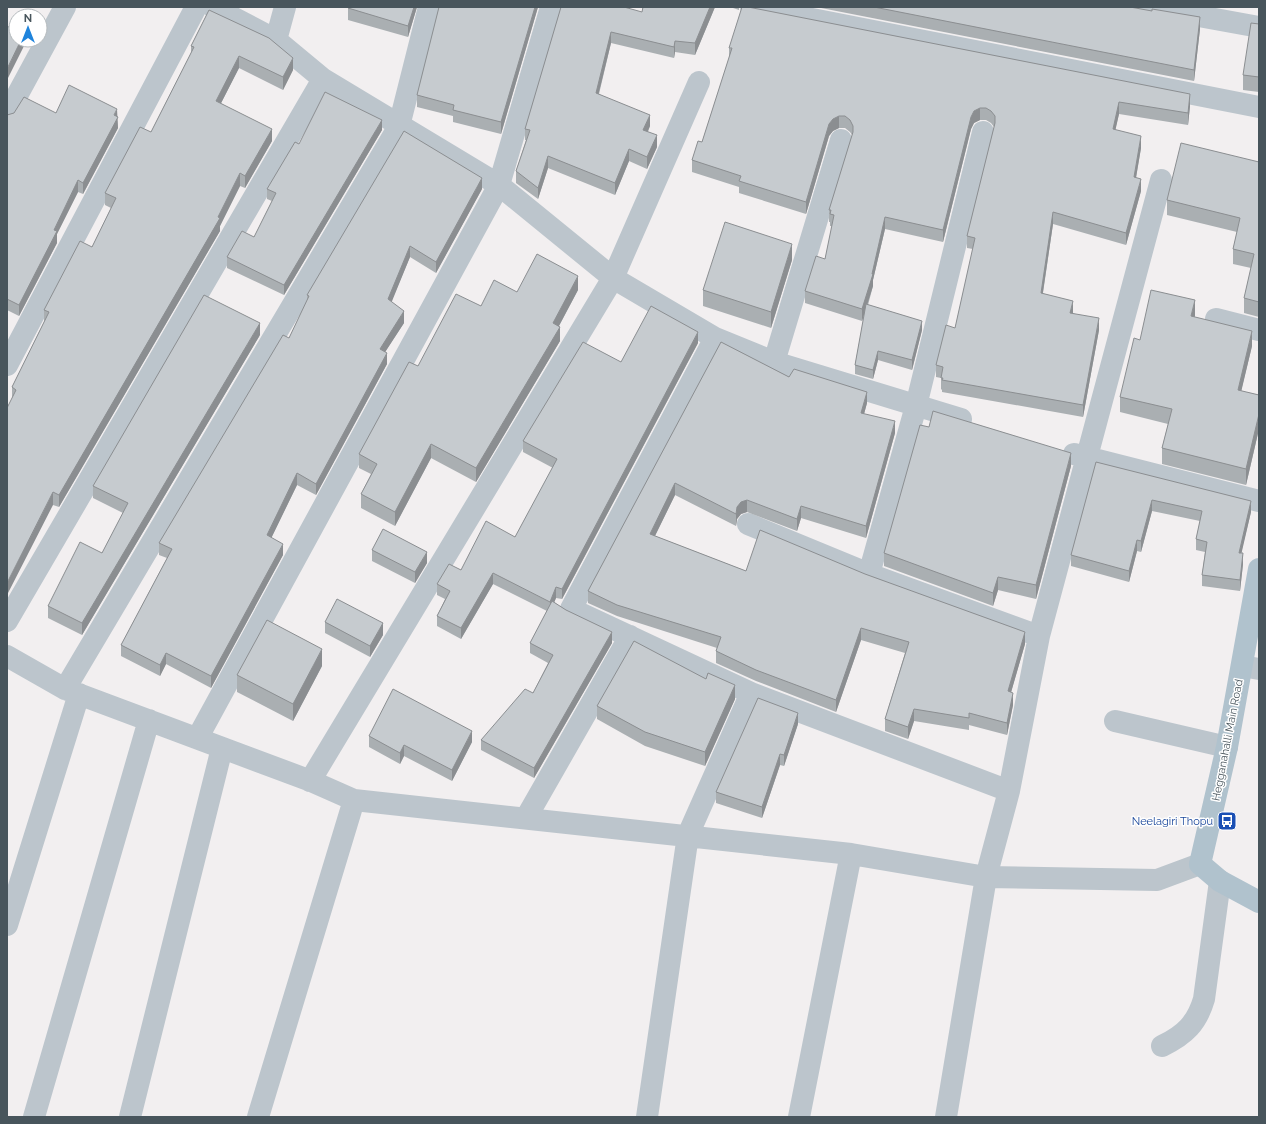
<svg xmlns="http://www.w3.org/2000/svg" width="1266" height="1124" viewBox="0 0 1266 1124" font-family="Raleway,sans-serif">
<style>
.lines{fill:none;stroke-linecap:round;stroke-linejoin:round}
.minor{stroke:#bcc5cc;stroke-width:22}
.major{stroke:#b0c2cd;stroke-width:22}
.wall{fill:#aaafb2}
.shaded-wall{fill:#8b8e91}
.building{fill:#c6cbcf;stroke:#8b8e91}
.labels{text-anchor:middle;stroke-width:3;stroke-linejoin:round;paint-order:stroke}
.street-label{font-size:11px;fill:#48555c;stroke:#fff}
.transit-label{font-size:11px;fill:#164399;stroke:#fff;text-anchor:end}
</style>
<rect width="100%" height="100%" fill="#f2eff0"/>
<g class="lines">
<path class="minor" d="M213,7L276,40L323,79L499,185L613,278L715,338L774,362L961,419
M751,7L1259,107
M1149,7L1259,27
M276,40L285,7
M7,114L65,7
M1216,319L1259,330
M774,362L841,140
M7,365L196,7
M1074,454L1259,501
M748,524L869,574L1039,636
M869,574L916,406L983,132
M7,621L323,79
M7,656L65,689L311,781L354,800L851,854L986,877L1009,791L1039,636L1161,180
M1242,666L1259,669
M65,689L399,126L429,7
M751,693L1009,791
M1115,721L1227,747
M198,737L499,185L551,7
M310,781L613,278L699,82
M526,818L630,636
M7,925L79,694
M1162,1046C1185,1035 1197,1023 1204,999L1220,881
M34,1117L149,720
M130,1117L222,748
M258,1117L354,800
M647,1117L688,835L751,693L571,609L715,338
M799,1117L851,854
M946,1117L986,877L1157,880L1200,864"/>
<path class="major" d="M1259,569L1227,747L1200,864L1220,881L1259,902"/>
</g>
<path class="wall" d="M417,7L408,37L348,20V8Z
M538,7L501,134L453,122V116L417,107V95Z
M561,7L642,12L643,7H715L695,55L675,52L674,58L611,43L599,94L650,126L648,132L657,147L647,169L629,161L615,195L548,168L538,199L516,183V171L526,140H525V129Z
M730,7H739V10Z
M816,7H1130L1200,29L1194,81Z
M209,10L293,70L283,90L239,68L221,103L272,141L245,188L240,186L220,226V231L59,507L53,505L12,398V387L44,322V310L92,247L111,208L105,205V193L151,132L191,53V46Z
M1259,24V92L1243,90V75Z
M729,48L1190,106L1188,125L1119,114L1115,130L1141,148L1136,178L1141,191L1126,245L1053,224L1043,293L1099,330L1083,417L942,392V390L941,389V378L936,377V365L955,328L973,249L967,248V236L994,127L991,123L986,120H980L974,123L971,129L943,242L885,229L873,280V286L868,305L922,330L912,370L878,360L873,379L855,374V365L864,316L862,321L805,303V291L825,259L832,226H830V222H829V210L852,135L850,132L845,128H839L833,131L829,136L806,214L739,193V187L692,172V160L702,142L729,59Z
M56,113L117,117L118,128L83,194L78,192L57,234V243L19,316L7,310V115Z
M382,130L284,295L227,268V257L254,237L272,201L267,199V189L299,144Z
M1259,162V317L1244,313V298L1251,268L1233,264V249L1237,232L1167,215V200Z
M482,189L436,273L410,257L391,302L404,323L385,352L387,364L316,495L297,485L271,538L283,555L211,688L166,664L160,676L121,656V645L167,558L159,555V543L289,338L307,301V295Z
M792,260L771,328L703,306V290Z
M578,290L559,326L560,341L476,482L431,458L395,526L361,508V494L371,474L359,468V454L418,366L481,306L517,292Z
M1195,316L1194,317L1252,346L1241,391L1259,395V429L1246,485L1162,464V448L1168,424L1120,412V397L1140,340Z
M260,335L82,635L48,618V606L102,553L123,513L93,498V486Z
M721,342L789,377L867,403L864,414L895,433L866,538L801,518L797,531L747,512L741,514L737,519L736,526L675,495L655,536L746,571L1025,644L1011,692L1013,705L1007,735L969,725V730L914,721L908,739L885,731V719L905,653L861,640L836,712L756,681L716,663V651L717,648L617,616L588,603V591Z
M698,343L562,599L556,598L554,602L612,643L534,778L481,750V740L533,693L548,663L530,653V643L547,611L493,584L461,639L437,626V616L445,599L437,595V584L515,537L553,468L523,452V441L621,362Z
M1096,462L1251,512L1241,553L1243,564L1240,591L1202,586V575L1205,552L1196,550V539L1200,521L1152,511L1141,552L1137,551L1129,582L1071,566V555Z
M1071,466L1036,599L998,590L993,606L884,566V553Z
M372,550L427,563L415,583L372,561Z
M325,622L383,635L370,657L325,633Z
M322,666L293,721L237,692V675Z
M735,699L705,766L645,746L597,719V706Z
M798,724L784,766L780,765L762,818L716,803V792Z
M369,736L472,742L452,781L404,756L400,764L369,747Z"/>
<path class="shaded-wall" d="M414,7H417L408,37V26Z
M535,7H538L501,134V122Z
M710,7H715L695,55V43Z
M1200,17V29L1194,81V70Z
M611,32V43L596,104V93Z
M21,40H24V46L7,80V69Z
M675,41V52L674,58V47Z
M239,56V68L216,113V101Z
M293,58V70L283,90V77Z
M1190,94V106L1188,125V113Z
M1119,102V114L1113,141V129Z
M980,108V120L974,123L971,129L943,242V230L971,117L974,111Z
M117,109L118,128L83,194V183Z
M650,115V126L643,141V130Z
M839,116V128L833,131L829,136L806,214V202L829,124L833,119Z
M382,120V130L284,295V285Z
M272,129V141L245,188V176Z
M657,135V147L647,169V157Z
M1141,136V148L1134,189V177Z
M629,149V161L615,195V183Z
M548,156V168L538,199V188Z
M240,173V186L220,226V231L59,507V495L218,217Z
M482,178V189L436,273V262Z
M1141,179V191L1126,245V233Z
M78,180V192L57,234V243L19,316V305L54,230Z
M1053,212V224L1041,305V293Z
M885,217V229L873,280V286L862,321V309L872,274Z
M792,244V260L771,328V312Z
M410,246V257L388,311V299Z
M578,276V290L553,337V323Z
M1195,300V316L1191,331V316Z
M1073,301V313H1070Z
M404,311V323L380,360V349Z
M1099,318V330L1083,417V405Z
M922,321V330L912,370V360Z
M260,323V335L82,635V623Z
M560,327V341L476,482V468Z
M1252,331V346L1238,405V390Z
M698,332V343L562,599V589Z
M878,351V360L873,379V370Z
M387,353V364L316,495V484Z
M867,392V403L861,425V413Z
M1259,414V429L1246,485V469Z
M895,421V433L866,538V526Z
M431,444V458L395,526V512Z
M1071,453V466L1036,599V585Z
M297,473V485L267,547V535Z
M675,483V495L650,546V534Z
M53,492V505L7,595V583Z
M747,500V512L741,514L737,519L736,526V514L737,507L741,502Z
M1152,500V511L1141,552V541Z
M1251,501V512L1239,564V553Z
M801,506V518L797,531V519Z
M1137,540V551L1129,582V571Z
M283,544V555L211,688V676Z
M427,552V563L415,583V572Z
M1243,553V564L1240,591V580Z
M493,573V584L461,639V628Z
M998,577V590L993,606V593Z
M556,587V598L550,613V602Z
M383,623V635L370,657V646Z
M861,628V640L836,712V700Z
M612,632V643L534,778V768Z
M1025,632V644L1008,703V691Z
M322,649V666L293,721V704Z
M166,653V664L160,676V665Z
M735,685V699L705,766V752Z
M1013,693V705L1007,735V723Z
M914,709V721L908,739V727Z
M798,713V724L784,766V755Z
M472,731V742L452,781V770Z
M404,745V756L400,764V753Z
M780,754V765L762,818V807Z"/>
<path class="building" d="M349,7H414L408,26L348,8Z
M439,7H535L501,122L453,110L454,105L417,95Z
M561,7H624L642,12L643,7H710L695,43L675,41L674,47L611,32L596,93L650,115L643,130L657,135L647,157L629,149L615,183L548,156L538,188L516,171L530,130L525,129Z
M742,7H748L1190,94L1188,113L1119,102L1113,129L1141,136L1134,177L1141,179L1126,233L1053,212L1041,293L1073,301L1070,313L1099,318L1083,405L942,380L943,378H941L943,367L936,365L946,325L955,328L975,238L967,236L995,123V116L991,111L986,108H980L974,111L971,117L943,230L885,217L872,274H873L862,309L805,291L816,256L825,259L834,215L830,214L831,210H829L853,132V126L850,120L845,116H839L833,119L829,124L806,202L739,181L741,176L692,160L698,141L702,142L732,48H729Z
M874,7H1130L1152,11V9L1200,17L1194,70Z
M209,10L269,38L293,58L283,77L239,56L216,101L272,129L245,176L240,173L218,217L220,218L59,495L53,492L7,583V408L16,390L12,387L49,312L44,310L80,241L92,247L116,198L105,193L140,127L151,132L194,47L191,46Z
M1251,23L1259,24V77L1243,75Z
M7,26L16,31V40H21L7,69Z
M69,85L117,109L114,115L118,117L83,183L78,180L54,230L57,231L19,305L7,299V115L14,113L24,97L56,113Z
M325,92L382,120L284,285L227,257L242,231L254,237L276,193L267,189L295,142L299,144Z
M404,131L482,178L436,262L410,246L388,299L404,311L380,349L387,353L316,484L297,473L267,535L283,544L211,676L166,653L160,665L121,645L172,549L159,543L283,335L289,338L309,296L307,295Z
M1181,143L1259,162V302L1244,298L1254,254L1233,249L1240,218L1167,200Z
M725,222L792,244L771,312L703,290Z
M537,254L578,276L553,323L560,327L476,468L431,444L395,512L361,494L377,464L359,454L409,362L418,366L456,294L481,306L494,280L517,292Z
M1151,290L1195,300L1191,316L1252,331L1238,390L1259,395V414L1246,469L1162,448L1172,409L1120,397L1134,338L1140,340Z
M204,295L260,323L82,623L48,606L80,542L102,553L128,503L93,486Z
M866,304L922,321L912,360L878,351L873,370L855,365Z
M651,306L698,332L562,589L556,587L550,602L493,573L461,628L437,616L450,591L437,584L449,564L461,570L486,521L515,537L557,459L523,441L583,342L621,362Z
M721,342L789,377L794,369L867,392L861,413L895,421L866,526L801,506L797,519L747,500L741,502L737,507L736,514L675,483L650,534L746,571L760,530L865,574L1025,632L1008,691L1013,693L1007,723L969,713V718L914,709L908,727L885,719L909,642L861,628L836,700L756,670L716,651L721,637L617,605L588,591Z
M933,411L1071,453L1036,585L998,577L993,593L884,553L920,425L929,427Z
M1096,462L1251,501L1239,553H1243L1240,580L1202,575L1207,542L1196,539L1202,511L1152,500L1141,541L1137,540L1129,571L1071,555Z
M383,529L427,552L415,572L372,550Z
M337,599L383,623L370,646L325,622Z
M552,601L566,610L612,632L534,768L481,740L525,689L533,693L553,655L530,643Z
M267,620L322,649L293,704L237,675Z
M634,641L706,679L708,673L735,685L705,752L645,732L597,706Z
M393,689L472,731L452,770L404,745L400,753L369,736Z
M758,698L798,713L784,755L780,754L762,807L716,792Z"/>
<defs>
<symbol id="bus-square" viewBox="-11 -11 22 22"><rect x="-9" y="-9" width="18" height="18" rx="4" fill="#1a4fb4" stroke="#fff"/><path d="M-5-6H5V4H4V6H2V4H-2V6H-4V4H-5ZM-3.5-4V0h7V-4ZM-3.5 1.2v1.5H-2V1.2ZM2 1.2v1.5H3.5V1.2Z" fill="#fff"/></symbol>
</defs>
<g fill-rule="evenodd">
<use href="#bus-square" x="1216" y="810" width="22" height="22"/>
</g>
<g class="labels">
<g class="street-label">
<text transform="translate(1227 740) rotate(-79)" y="4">Hegganahalli Main Road</text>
</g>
<g class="transit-label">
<text x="1213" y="825">Neelagiri Thopu</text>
</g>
</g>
<rect width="1266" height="1124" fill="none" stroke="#48555c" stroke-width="16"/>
<g transform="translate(28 28)"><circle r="19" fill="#ffffff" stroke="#b6bbbe"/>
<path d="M0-3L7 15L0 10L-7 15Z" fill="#1f84dc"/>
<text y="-6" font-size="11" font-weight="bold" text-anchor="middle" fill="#48555c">N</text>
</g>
</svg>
